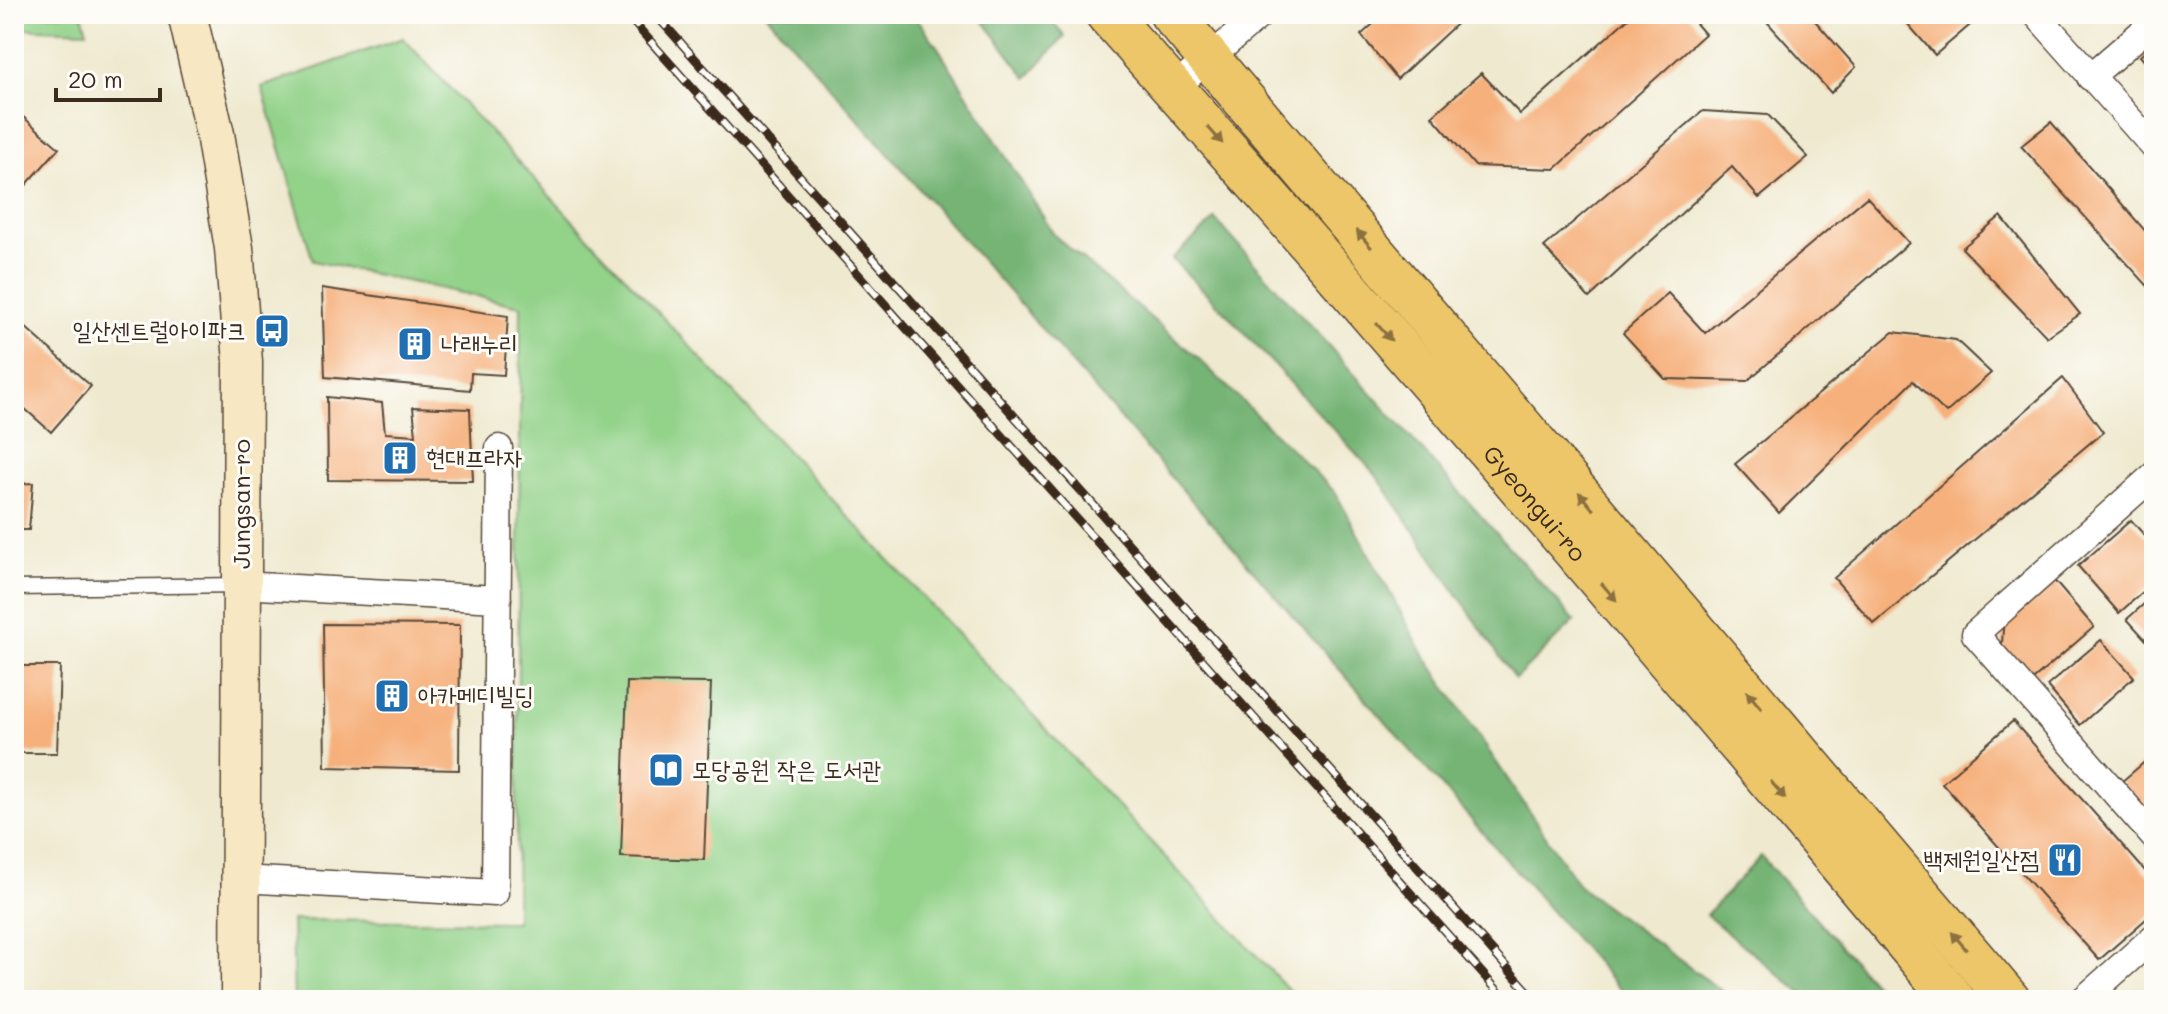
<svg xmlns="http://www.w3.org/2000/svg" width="2168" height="1014" viewBox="0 0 2168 1014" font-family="Mali,'Poor Story',sans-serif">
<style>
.green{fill:#92d289;stroke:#667e54;stroke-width:2}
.forest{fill:#75b475;stroke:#586f4a;stroke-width:2}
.building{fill:#f6b07c}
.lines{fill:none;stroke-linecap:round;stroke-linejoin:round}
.service-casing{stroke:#564739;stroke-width:17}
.minor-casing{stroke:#564739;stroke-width:29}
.secondary-casing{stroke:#564739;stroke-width:41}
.primary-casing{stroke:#564739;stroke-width:45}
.service{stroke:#fff;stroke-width:14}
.minor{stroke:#fff;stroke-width:26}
.secondary{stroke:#f7e8c3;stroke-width:38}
.primary{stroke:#ecc669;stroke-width:42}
.rail-casing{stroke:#3b2a1e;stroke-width:9}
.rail{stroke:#fdfcf7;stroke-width:6;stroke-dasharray:18;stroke-linecap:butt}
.oneway{fill:#8b7040}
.labels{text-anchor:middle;stroke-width:6;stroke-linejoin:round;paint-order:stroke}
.poi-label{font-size:24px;fill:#3b2a1e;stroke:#fdfcf7;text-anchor:start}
.street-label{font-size:24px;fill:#3b2a1e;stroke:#fdfcf7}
</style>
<rect width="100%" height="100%" fill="#fdfcf7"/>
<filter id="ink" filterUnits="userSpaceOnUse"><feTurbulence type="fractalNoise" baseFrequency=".0125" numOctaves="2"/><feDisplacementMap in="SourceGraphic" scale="16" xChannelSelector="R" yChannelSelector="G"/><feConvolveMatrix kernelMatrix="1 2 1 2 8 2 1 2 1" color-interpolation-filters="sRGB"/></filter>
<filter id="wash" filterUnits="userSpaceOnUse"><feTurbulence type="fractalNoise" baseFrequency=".006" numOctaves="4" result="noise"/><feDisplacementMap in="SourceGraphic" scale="32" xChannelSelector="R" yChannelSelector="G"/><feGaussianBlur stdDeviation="1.8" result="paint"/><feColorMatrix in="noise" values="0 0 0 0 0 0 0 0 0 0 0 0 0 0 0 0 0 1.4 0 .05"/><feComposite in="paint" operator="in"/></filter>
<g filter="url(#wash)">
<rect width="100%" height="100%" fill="#efe9cf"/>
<path class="green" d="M14,14H82L87,31L14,28Z
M403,38L1298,1000H294L292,920L516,922L521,306L313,261L262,87Z"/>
<path class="forest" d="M766,14H914L939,49L1055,236L1199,359L1335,492L1423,653L1580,887L1734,1000H1629Z
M978,14H1046L1065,36L1027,78Z
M1215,219L1575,621L1515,679L1376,475L1225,312L1172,259Z
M1761,856L1888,1000H1810L1706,915Z"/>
<g id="blocks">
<path class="building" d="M1384,14H1467L1397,79L1361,35Z
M1633,14H1688L1705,34L1555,169L1475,166L1432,116L1481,73L1520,114Z
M1760,14H1809L1856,67L1831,93Z
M1899,14H1983L1935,55Z
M2154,44V72L2140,56Z
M14,109L59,148L20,192L14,186Z
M1703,111L1768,115L1808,157L1759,198L1732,167L1589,298L1544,247Z
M2051,122L2154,241V293L2021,146Z
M1867,197L1909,243L1747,381L1665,379L1623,333L1668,293L1705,333Z
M2001,216L2080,314L2047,337L1962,248Z
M322,288L508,316L504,375L471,373L470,390L325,377Z
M14,317L91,386L51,432L14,399Z
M1893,332L1956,340L1991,373L1946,413L1913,381L1779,513L1735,464Z
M2063,378L2103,432L1874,624L1834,578Z
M327,397L382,403L385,433L416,435L413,407L470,409L473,481L328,480Z
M33,483L29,530H14V484Z
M2131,520L2154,546V582L2119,613L2078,566Z
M2051,577L2094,627L2027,685L2001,656L2004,617Z
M2154,595V649L2127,619Z
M323,624L460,625L459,770L325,767Z
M2101,640L2134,677L2080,725L2047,686Z
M14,666H60L57,753H14Z
M627,682L711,683L704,860L621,857Z
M2013,721L2154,881V912L2099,960L1942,783Z
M2154,754V820L2121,782Z"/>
</g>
</g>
<g filter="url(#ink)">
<use href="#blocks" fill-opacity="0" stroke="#564739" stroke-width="2"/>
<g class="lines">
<defs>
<path id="service" d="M14,588L242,585"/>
<path id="minor" d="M2036,14L2154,147
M2090,77L2154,22
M1173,89L1261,14
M2154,475L1975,634L2154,837
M242,585L498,599
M241,879L495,893L499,448
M2083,1000L2154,937"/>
<path id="secondary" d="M187,14L215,134L234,248L243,362L240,1000"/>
<g id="primary">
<path id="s1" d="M1107,14C1395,337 1676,668 1954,1000"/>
<path d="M1171,14L2009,1000"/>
</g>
</defs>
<use href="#service" class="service-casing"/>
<use href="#minor" class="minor-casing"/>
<use href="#secondary" class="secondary-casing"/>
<use href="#primary" class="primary-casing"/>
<use href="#service" class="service"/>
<use href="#minor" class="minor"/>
<use href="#secondary" class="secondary"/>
<use href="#primary" class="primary"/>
<defs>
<path id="rail" d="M626,14L1506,1000
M655,14L1536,1000"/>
</defs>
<use href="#rail" class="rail-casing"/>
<use href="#rail" class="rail"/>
</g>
<defs><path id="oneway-solid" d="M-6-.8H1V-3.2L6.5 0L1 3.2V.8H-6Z" transform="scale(2)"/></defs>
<g class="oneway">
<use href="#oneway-solid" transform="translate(1215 135) rotate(49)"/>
<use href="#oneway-solid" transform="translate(1364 239) rotate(-130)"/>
<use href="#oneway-solid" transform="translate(1384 332) rotate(49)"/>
<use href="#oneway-solid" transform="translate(1586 501) rotate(-130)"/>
<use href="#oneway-solid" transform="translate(1609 592) rotate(49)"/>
<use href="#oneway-solid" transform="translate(1754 700) rotate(-130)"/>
<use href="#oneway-solid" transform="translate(1778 790) rotate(50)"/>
<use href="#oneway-solid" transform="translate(1959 941) rotate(-130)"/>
</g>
</g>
<defs>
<symbol id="bus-square" viewBox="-11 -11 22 22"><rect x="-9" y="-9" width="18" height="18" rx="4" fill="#1f6fb2" stroke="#fdfcf7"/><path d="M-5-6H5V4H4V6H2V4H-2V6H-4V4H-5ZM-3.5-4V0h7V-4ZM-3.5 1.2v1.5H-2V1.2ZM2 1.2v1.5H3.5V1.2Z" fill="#fff"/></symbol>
<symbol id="building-square" viewBox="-11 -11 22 22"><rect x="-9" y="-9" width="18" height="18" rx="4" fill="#1f6fb2" stroke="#fdfcf7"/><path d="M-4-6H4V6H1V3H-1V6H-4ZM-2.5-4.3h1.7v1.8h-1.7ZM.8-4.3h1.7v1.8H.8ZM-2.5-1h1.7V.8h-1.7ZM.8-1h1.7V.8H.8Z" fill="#fff"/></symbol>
<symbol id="library-square" viewBox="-11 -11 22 22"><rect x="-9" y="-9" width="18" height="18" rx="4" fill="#1f6fb2" stroke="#fdfcf7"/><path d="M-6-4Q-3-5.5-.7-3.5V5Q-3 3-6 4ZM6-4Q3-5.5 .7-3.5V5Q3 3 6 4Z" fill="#fff"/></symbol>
<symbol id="restaurant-square" viewBox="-11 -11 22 22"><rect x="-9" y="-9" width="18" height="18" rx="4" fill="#1f6fb2" stroke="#fdfcf7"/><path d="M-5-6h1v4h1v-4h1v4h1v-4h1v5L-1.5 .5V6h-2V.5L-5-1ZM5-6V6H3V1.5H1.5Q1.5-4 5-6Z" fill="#fff"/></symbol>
</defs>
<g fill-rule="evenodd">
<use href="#bus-square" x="252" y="311" width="40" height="40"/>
<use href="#building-square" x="395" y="324" width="40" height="40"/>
<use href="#building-square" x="380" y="438" width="40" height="40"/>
<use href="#building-square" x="372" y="676" width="40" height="40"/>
<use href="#library-square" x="646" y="750" width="40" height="40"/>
<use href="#restaurant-square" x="2045" y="840" width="40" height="40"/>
</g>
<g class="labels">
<g class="poi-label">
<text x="246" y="339" text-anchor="end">일산센트럴아이파크</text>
<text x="441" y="352">나래누리</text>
<text x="426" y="466">현대프라자</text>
<text x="418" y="704">아카메디빌딩</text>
<text x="692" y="778">모당공원 작은 도서관</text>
<text x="2039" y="868" text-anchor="end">백제원일산점</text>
</g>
<g class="street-label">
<text transform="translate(242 504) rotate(-90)" y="8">Jungsan-ro</text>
<text dy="8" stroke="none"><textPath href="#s1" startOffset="650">Gyeongui-ro</textPath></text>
</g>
</g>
<rect width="2168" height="1014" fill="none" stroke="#fdfcf7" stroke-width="48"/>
<path d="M56 88v12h104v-12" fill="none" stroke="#3b2a1e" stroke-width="4"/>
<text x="68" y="88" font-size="24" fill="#3b2a1e" stroke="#fdfcf7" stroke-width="6" paint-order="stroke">20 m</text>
</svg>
